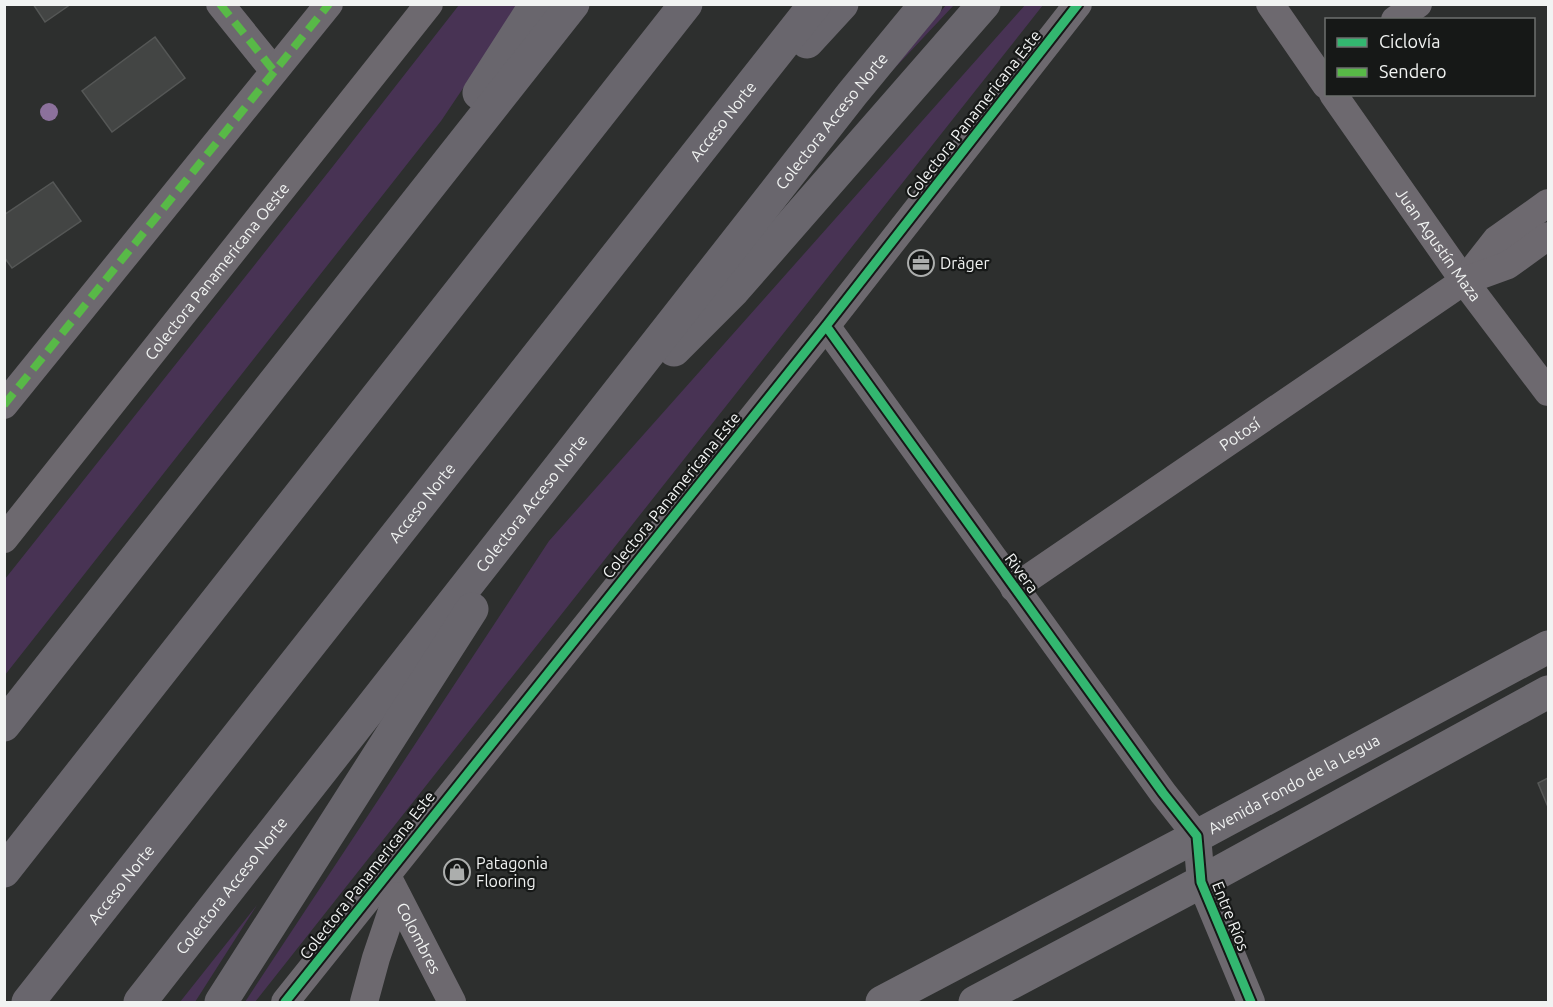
<svg xmlns="http://www.w3.org/2000/svg" width="1553" height="1007" viewBox="0 0 1553 1007" font-family="Ubuntu,sans-serif">
<style>
.green{fill:#483354}
.building{fill:#434544;stroke:#555756;stroke-width:1.5}
.lines{fill:none;stroke-linecap:round;stroke-linejoin:round}
.minor{stroke:#6d696f;stroke-width:28}
.major{stroke:#6d6a70;stroke-width:33}
.highway{stroke:#69666d;stroke-width:33}
.quiet{stroke:#58b947;stroke-width:8;stroke-dasharray:15 8;stroke-linecap:butt}
.cycleway-casing{stroke:#161817;stroke-width:13}
.cycleway{stroke:#33b770;stroke-width:9}
.tree{fill:#8c719c}
.labels{text-anchor:middle;stroke-width:4.5;stroke-linejoin:round;paint-order:stroke}
.street-label{font-size:16px;fill:#f1f3f2;stroke:#161817}
.poi-label{font-size:16px;fill:#f1f3f2;stroke:#161817;text-anchor:start}
</style>
<rect width="100%" height="100%" fill="#2d2f2e"/>
<path class="green" d="M1026,4L1043,5L255,1002H245L549,541Z
M459,5H519L441,121L5,675V579L330,170Z
M946,5H954L891,72Z
M257,905L195,1002H180Z"/>
<path class="building" d="M33,4H71L45,22Z
M155,37L185,78L112,132L82,91Z
M53,182L81,221L12,268L4,257V215Z
M1548,778V807L1538,783Z"/>
<g class="lines">
<g class="minor">
<path d="M220,4L274,71"/>
<path d="M1270,4L1326,85"/>
<path d="M1395,20L1418,4"/>
<path id="s1" d="M1333,94L1464,281L1548,392"/>
<path d="M1464,281L1496,240L1548,203"/>
<path d="M826,326L1163,793L1197,836L1201,882L1251,1002"/>
<path d="M4,405L329,4"/>
<path id="s2" d="M4,539L429,4"/>
<path id="s3" d="M1014,588L1464,281L1508,265L1548,236"/>
<path id="s4" d="M386,874L452,1002"/>
<path d="M285,1002L826,326L1078,4"/>
<path d="M364,1002L376,958L397,896"/>
</g>
<g class="major">
<path id="s5" d="M882,1002L1197,836L1548,647"/>
<path d="M975,1002L1201,882L1548,692"/>
</g>
<g class="highway">
<path d="M807,42L842,4"/>
<path d="M479,93L536,4"/>
<path d="M674,350L734,290L984,4"/>
<path d="M4,725L573,4"/>
<path d="M4,871L686,4"/>
<path id="s6" d="M28,1002L815,4"/>
<path id="s7" d="M140,1002L852,94L926,4"/>
<path d="M221,1002L472,609"/>
</g>
<path class="quiet" d="M220,4L274,71
M4,405L329,4"/>
<defs>
<path id="cycleway" d="M826,326L1163,793L1197,836L1201,882L1251,1002
M285,1002L826,326L1078,4"/>
</defs>
<use href="#cycleway" class="cycleway-casing"/>
<use href="#cycleway" class="cycleway"/>
</g>
<circle class="tree" cx="49" cy="112" r="9"/>
<defs>
<symbol id="office-ring" viewBox="-11 -11 22 22"><circle r="9.5" fill="#161817" stroke="#acaead" stroke-width="1.5"/><path d="M-6-3h4V-5.5h4V-3h4V5H-6ZM-1-4.5V-3h2v-1.5ZM-6 0V1H6V0Z" fill="#acaead"/></symbol>
<symbol id="shop-ring" viewBox="-11 -11 22 22"><circle r="9.5" fill="#161817" stroke="#acaead" stroke-width="1.5"/><path d="M-5-2.5h2.3a2.7 3.5 0 0 1 5.4 0H5L5.5 6h-11ZM-1.5-2.5h3a1.5 2.3 0 0 0-3 0Z" fill="#acaead"/></symbol>
</defs>
<g fill-rule="evenodd">
<use href="#office-ring" x="906" y="248" width="30" height="30"/>
<use href="#shop-ring" x="442" y="857" width="30" height="30"/>
</g>
<g class="labels">
<g class="street-label">
<text transform="translate(973 114) rotate(-52)" y="6">Colectora Panamericana Este</text>
<text dy="6" stroke="none"><textPath href="#s7" startOffset="1120">Colectora Acceso Norte</textPath></text>
<text dy="6" stroke="none"><textPath href="#s6" startOffset="1122">Acceso Norte</textPath></text>
<text dy="6" stroke="none"><textPath href="#s1" startOffset="184">Juan Agustín Maza</textPath></text>
<text dy="6" stroke="none"><textPath href="#s2" startOffset="342">Colectora Panamericana Oeste</textPath></text>
<text dy="6" stroke="none"><textPath href="#s3" startOffset="273">Potosí</textPath></text>
<text transform="translate(671 495) rotate(-51)" y="6">Colectora Panamericana Este</text>
<text dy="6" stroke="none"><textPath href="#s6" startOffset="636">Acceso Norte</textPath></text>
<text dy="6" stroke="none"><textPath href="#s7" startOffset="634">Colectora Acceso Norte</textPath></text>
<text transform="translate(1022 573) rotate(54)" y="6">Rivera</text>
<text dy="6" stroke="none"><textPath href="#s5" startOffset="466">Avenida Fondo de la Legua</textPath></text>
<text transform="translate(367 875) rotate(-52)" y="6">Colectora Panamericana Este</text>
<text dy="6" stroke="none"><textPath href="#s6" startOffset="150">Acceso Norte</textPath></text>
<text dy="6" stroke="none"><textPath href="#s7" startOffset="148">Colectora Acceso Norte</textPath></text>
<text transform="translate(1231 916) rotate(68)" y="6">Entre Ríos</text>
<text dy="6" stroke="none"><textPath href="#s4" startOffset="72">Colombres</textPath></text>
</g>
<g class="poi-label">
<text x="940" y="269">Dräger</text>
<text x="476" y="869">Patagonia<tspan x="476" dy="18">Flooring</tspan></text>
</g>
</g>
<rect width="1553" height="1007" fill="none" stroke="#f1f3f2" stroke-width="12"/>
<rect x="1325" y="18" width="210" height="78" fill="#161817" stroke="#6e706f" stroke-width="1.5"/>
<rect x="1337" y="38" width="30" height="9" fill="#33b770" stroke="#6e706f" stroke-width="1.5"/>
<text x="1379" y="48" font-size="18" fill="#f1f3f2">Ciclovía</text>
<rect x="1337" y="68" width="30" height="9" fill="#58b947" stroke="#6e706f" stroke-width="1.5"/>
<text x="1379" y="78" font-size="18" fill="#f1f3f2">Sendero</text>
</svg>
